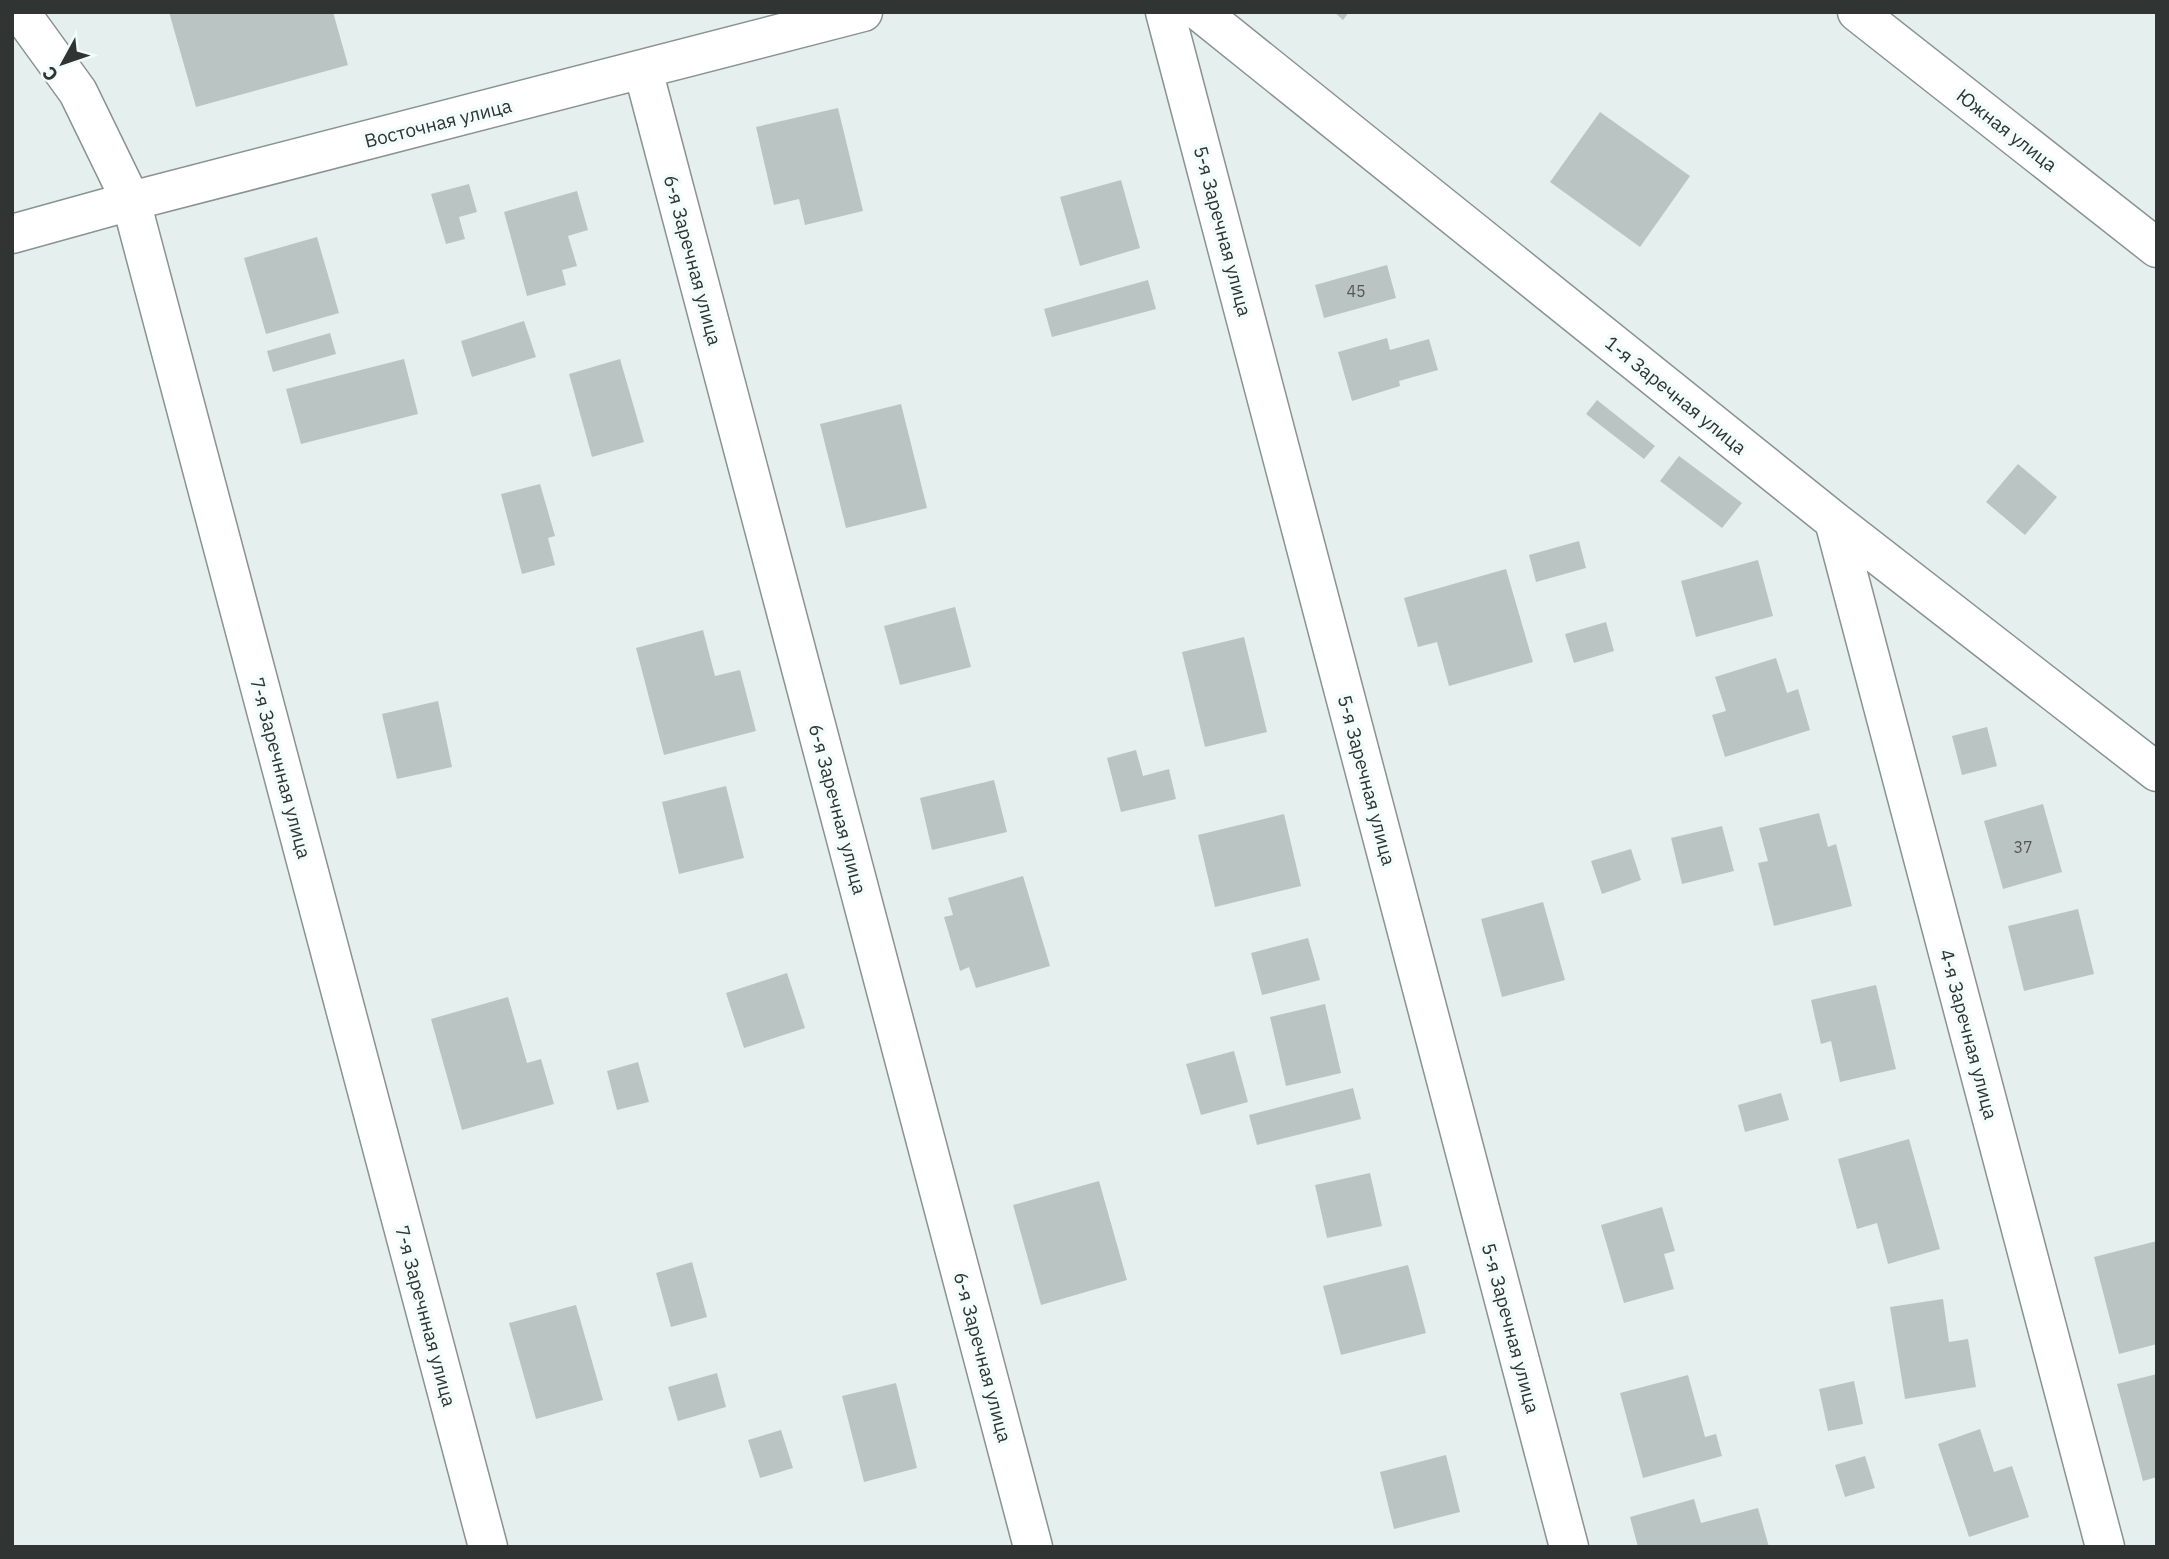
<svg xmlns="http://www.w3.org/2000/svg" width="2169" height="1559" font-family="'IBM Plex Sans',sans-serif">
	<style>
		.building { fill: #bac5c3 }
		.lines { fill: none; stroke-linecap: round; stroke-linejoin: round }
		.minor-casing { stroke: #899391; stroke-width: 41 }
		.minor { stroke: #fff; stroke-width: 38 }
		.labels { text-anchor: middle; stroke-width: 7; stroke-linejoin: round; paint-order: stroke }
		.number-label { font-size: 16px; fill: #525857 }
		.street-label { font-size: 19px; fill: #303433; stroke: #f2fdfb }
	</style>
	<rect width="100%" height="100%" fill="#e5f0ee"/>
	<!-- building -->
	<path class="building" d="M169,12H333L348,65L196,107Z
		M1334,12H1349L1343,20Z
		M838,108L863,211L805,225L799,199L774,205L756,127Z
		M1600,112L1690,176L1640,247L1550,182Z
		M1121,180L1140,248L1080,266L1060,197Z
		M469,184L477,212L459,217L465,239L446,244L431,194Z
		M577,191L588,230L568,236L577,266L562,270L566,285L527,296L504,212Z
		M317,237L339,313L266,334L244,258Z
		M1387,265L1396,298L1324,318L1315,285Z
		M1148,280L1156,309L1052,337L1044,309Z
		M524,321L536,357L472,377L461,341Z
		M330,333L336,354L273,372L267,351Z
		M1387,338L1390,350L1429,339L1438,370L1399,381L1400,386L1352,401L1338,352Z
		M404,359L418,414L301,444L286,389Z
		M620,359L644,442L592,457L569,374Z
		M1597,400L1655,446L1644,459L1586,414Z
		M901,404L927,508L846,528L820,424Z
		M1679,456L1742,503L1722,528L1660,481Z
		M2018,464L2057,497L2025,535L1986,502Z
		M540,484L555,536L548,538L555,565L522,574L501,494Z
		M1579,541L1586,568L1536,582L1529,555Z
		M1758,560L1773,616L1696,637L1681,581Z
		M1506,569L1533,662L1449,686L1437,642L1418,647L1404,598Z
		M955,607L971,667L900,685L884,626Z
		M1606,622L1614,651L1574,663L1565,634Z
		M703,630L715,676L740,670L756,731L664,755L636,648Z
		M1244,637L1267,732L1205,747L1182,652Z
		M1776,658L1787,693L1798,689L1810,730L1725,757L1712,715L1726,711L1715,677Z
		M438,701L452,767L397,779L382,714Z
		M1987,727L1997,766L1962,775L1952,736Z
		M1136,750L1143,776L1169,769L1176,799L1121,812L1107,758Z
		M994,780L1007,832L932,850L920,798Z
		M726,786L744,858L679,874L662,802Z
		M2043,804L2062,872L2003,889L1984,821Z
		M1819,813L1828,847L1836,844L1852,906L1774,926L1758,863L1768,861L1759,828Z
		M1284,814L1301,886L1215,907L1198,835Z
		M1722,826L1734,871L1682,884L1671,838Z
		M1631,849L1641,880L1602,894L1591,861Z
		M1023,876L1050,966L976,988L969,967L960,971L944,917L953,915L948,898Z
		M1543,902L1565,980L1502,997L1481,919Z
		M2078,909L2094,974L2024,991L2008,926Z
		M1308,938L1320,980L1262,995L1251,953Z
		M787,973L805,1028L744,1048L726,993Z
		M1876,985L1896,1069L1840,1082L1831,1041L1821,1044L1811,1000Z
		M508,997L527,1063L541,1059L554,1104L462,1130L431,1019Z
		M1325,1004L1341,1073L1286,1086L1270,1017Z
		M1234,1051L1248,1102L1201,1115L1186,1064Z
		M638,1062L649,1102L617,1110L607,1071Z
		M1353,1088L1361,1119L1257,1145L1249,1115Z
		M1781,1093L1789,1120L1745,1132L1738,1105Z
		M1909,1139L1940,1249L1888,1264L1877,1223L1857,1229L1838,1159Z
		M1370,1173L1382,1226L1327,1238L1315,1185Z
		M1099,1181L1127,1280L1041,1305L1013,1205Z
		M1662,1207L1675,1251L1664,1254L1674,1289L1624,1303L1601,1225Z
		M2157,1241V1344L2119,1354L2094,1257Z
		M692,1262L707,1317L671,1327L656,1273Z
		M1408,1265L1426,1333L1341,1355L1323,1286Z
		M1943,1299L1949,1342L1968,1339L1976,1387L1905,1399L1890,1307Z
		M576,1305L603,1400L536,1419L509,1323Z
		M717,1373L726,1407L678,1421L668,1387Z
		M2157,1374V1477L2143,1481L2117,1384Z
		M1688,1375L1705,1437L1716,1434L1722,1456L1643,1478L1620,1393Z
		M1854,1381L1863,1424L1828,1431L1819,1389Z
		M896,1383L917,1468L864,1482L842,1396Z
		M1980,1429L1994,1472L2012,1466L2029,1517L1969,1537L1938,1444Z
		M781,1430L793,1468L760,1478L748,1440Z
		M1446,1455L1460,1512L1394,1529L1380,1472Z
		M1865,1456L1875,1488L1845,1497L1835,1465Z
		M1694,1499L1701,1523L1758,1508L1769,1547H1638L1630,1517Z"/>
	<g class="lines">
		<defs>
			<path id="minor" d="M20,12L78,92L131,201L488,1547
				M1165,12L1569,1547
				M1200,12L1834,521L2157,772
				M1857,12L2157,248
				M643,70L1033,1547
				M12,234L131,201L863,12
				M1834,521L2105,1547"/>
		</defs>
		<!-- minor casing -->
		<use href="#minor" class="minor-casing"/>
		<!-- minor -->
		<use href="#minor" class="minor"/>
	</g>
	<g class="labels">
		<!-- number labels -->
		<g class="number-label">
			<text x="1356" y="297">45</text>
			<text x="2023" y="853">37</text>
		</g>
		<!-- street labels -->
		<g class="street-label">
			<text transform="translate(438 123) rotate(-14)" y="7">Восточная улица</text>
			<text transform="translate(2007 130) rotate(38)" y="7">Южная улица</text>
			<text transform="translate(1223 231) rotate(75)" y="7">5-я Заречная улица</text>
			<text transform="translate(693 260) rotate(75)" y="7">6-я Заречная улица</text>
			<text transform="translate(1676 395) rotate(39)" y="7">1-я Заречная улица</text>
			<text transform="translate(281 768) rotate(75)" y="7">7-я Заречнная улица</text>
			<text transform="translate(1367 780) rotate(75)" y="7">5-я Заречная улица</text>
			<text transform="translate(838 809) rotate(75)" y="7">6-я Заречная улица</text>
			<text transform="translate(1969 1034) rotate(75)" y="7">4-я Заречная улица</text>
			<text transform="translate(426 1316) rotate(75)" y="7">7-я Заречнная улица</text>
			<text transform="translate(1511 1328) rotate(75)" y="7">5-я Заречная улица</text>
			<text transform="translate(983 1357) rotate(75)" y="7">6-я Заречная улица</text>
		</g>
	</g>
	<!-- border -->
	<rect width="2169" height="1559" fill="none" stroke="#303433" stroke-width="28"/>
	<!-- north arrow -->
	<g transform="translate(63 63) rotate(230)" stroke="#f2fdfb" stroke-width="5" paint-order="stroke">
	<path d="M0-5L12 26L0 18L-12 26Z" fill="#303433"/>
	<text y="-10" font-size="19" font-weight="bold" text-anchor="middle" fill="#303433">С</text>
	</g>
</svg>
